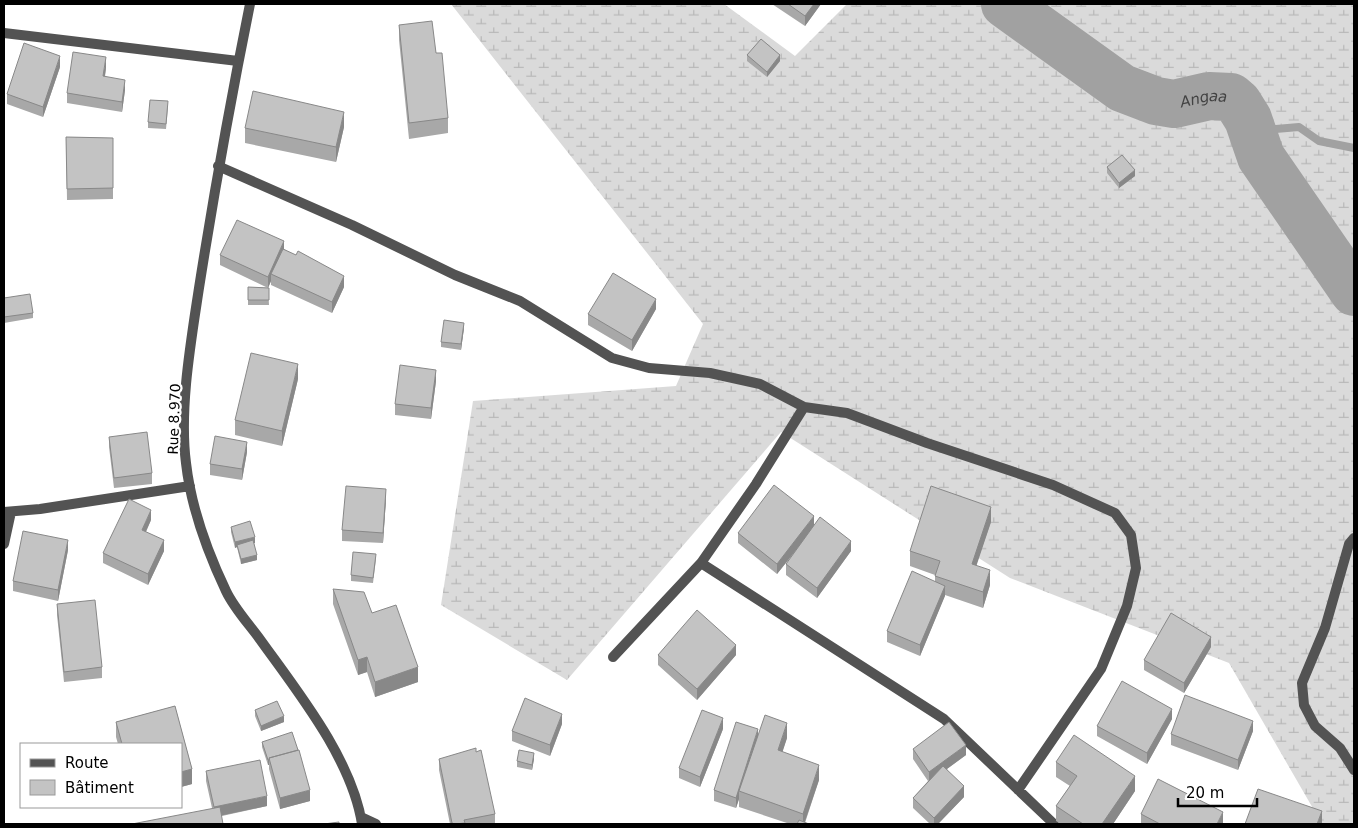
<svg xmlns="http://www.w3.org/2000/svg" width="1358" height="828" font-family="'DejaVu Sans',sans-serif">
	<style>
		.wetland { fill: url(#wetland-marsh) }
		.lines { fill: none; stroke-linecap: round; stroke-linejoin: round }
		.stream { stroke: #a1a1a1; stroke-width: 8 }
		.river { stroke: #a1a1a1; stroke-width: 48 }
		.street { stroke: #535353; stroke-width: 10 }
		.wall { fill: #a8a8a8 }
		.shaded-wall { fill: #888 }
		.building { fill: #c3c3c3; stroke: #888 }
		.labels { text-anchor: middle; stroke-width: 4.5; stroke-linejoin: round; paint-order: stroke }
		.street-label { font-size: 14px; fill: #000; stroke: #fff }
		.water-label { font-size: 15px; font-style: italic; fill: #424242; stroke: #fff }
	</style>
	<defs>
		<pattern id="wetland-marsh" width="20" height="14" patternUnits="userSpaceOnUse" patternTransform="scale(1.25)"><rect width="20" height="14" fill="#dadada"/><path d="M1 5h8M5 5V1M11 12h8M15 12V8" fill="none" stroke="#b9b9b9"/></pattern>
	</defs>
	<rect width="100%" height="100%" fill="#fff"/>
	<!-- wetland -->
	<path class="wetland" d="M451,4H724L795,56L847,4H1354V824H1322L1229,663L1010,578L781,432L567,680L441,605L473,401L676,386L703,324Z"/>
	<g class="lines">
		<!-- stream -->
		<path class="stream" d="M1252,131L1299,127L1319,141L1354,148"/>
		<!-- river -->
		<path class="river" id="s1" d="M1005,4L1122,88L1156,101L1174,104L1209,96L1231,97L1238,103L1248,119L1261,157L1354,292"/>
		<!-- street -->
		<path class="street" d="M250,4C231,98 214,193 199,288C191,341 179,409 186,463C191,507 207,551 226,591C234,608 248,623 259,638C297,691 352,759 362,824
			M4,33L238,61
			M218,166L352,225L455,275L520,301L612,358L649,368L710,373L760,384L804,407L847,413L927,443L1053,485L1115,513L1131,535L1136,568L1127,606L1101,669L1018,790
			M4,512L40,509L190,486
			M1354,538L1349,544L1325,628L1302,683L1304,705L1315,726L1340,748L1354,770
			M4,544L11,512
			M701,563L944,719L1054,824
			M613,657L701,563L756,484L804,407
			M361,817L376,824"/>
	</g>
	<!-- wall -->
	<path class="wall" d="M772,4H821L805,26Z
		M399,25L448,118V133L409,139L399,40Z
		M747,55L780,61L767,77L747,61Z
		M60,67L43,117L7,104V94Z
		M106,68L105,77L125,90L122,112L67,103V93Z
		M168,107L166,129L148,128V122Z
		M344,127L336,162L245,143V128Z
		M66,137L113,138V199L67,200Z
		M1107,167L1135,176L1119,188L1107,173Z
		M284,249L344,287L332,313L271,285V281L268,288L269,305H248V287L268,288L220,265V255Z
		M4,298L33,313V318L4,323Z
		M656,309L632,351L588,325V314Z
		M464,328L461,350L441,347V342Z
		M298,379L282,446L235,435V420Z
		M436,381L431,419L395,415V404Z
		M109,437L152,473V484L114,488L109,447Z
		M247,452L242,480L210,475V464Z
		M386,499L383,543L342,541V530Z
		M151,520L146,532L164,551L148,585L103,563V553Z
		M991,522L976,565L990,585L983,608L945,595L920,656L887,642V631L935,581V575L910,566V551Z
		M814,526L851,551L817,598L786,575V564L799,547L777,574L738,543V533Z
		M231,527L255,543H254L257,560L241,564L237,547L235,548L231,532Z
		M68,550L58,601L13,591V581Z
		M376,559L373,583L351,581V575Z
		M333,589L372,613L418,682L375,697L367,672L358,675L333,604Z
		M57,604L102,667V678L64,682L57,615Z
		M1211,647L1184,693L1144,670V660Z
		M658,655H736L697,700L658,665Z
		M175,706L192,769V784L181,787V744H118L116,737V722Z
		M255,710L284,722L261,731L255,716Z
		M1172,719L1147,764L1097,736V726Z
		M562,724L550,756L512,741V731Z
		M723,729L700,787L679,778V768Z
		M1253,731L1238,770L1171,745V734Z
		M758,735L787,738L782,752L819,780L805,823L809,824H790L739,807V799L736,808L714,801V790Z
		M262,742L310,801L280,809L269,769V765H268L262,747Z
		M913,749L966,755L947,769L964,797L938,824H930L913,808V798L928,781L913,759Z
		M439,759L495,814V824H450L439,770Z
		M534,759L532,770L517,767V761Z
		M1056,762L1135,791L1113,824H1061L1056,821V806L1070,786L1056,777Z
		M206,771L267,806L222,816L212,808L206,781Z
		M1141,814L1223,823L1222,824H1141Z"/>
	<!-- shaded-wall -->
	<path class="shaded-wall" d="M814,4H821L805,26V16Z
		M780,55V61L767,77V72Z
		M60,56V67L43,117V107Z
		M106,57V68L103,87V76Z
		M125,80V90L122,112V102Z
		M344,112V127L336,162V147Z
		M1135,170V176L1119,188V183Z
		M284,241V252L271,274V281L268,288V277Z
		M344,276V287L332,313V302Z
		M656,299V309L632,351V340Z
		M464,323V328L461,350V344Z
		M298,364V379L282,446V431Z
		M436,370V381L431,419V408Z
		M247,442V452L242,480V469Z
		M386,489V499L383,543V533Z
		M991,507V522L972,579V564Z
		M151,510V520L142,540V530Z
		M814,516V527L777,574V564Z
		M255,537V543L238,547L237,545V547L235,548V542Z
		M68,540V550L58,601V590Z
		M164,540V551L148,585V574Z
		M851,541V551L817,598V588Z
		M257,555V560L241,564V559Z
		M990,570V585L983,608V592Z
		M945,586V596L920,656V645Z
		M1211,637V647L1184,693V683Z
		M736,645V655L697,700V689Z
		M367,657V672L358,675V660Z
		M418,667V682L375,697V682Z
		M1172,709V719L1147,764V753Z
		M562,714V724L550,756V745Z
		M284,716V722L261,731V726Z
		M723,718V729L700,787V777Z
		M1253,721V731L1238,770V760Z
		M787,723V738L778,766V750Z
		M758,729V740L739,791V799L736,808V798Z
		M966,745V755L929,782V772Z
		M534,753V759L532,770V765Z
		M268,760H269V765H268Z
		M819,765V780L804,824H803V814Z
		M192,769V784L181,787V772Z
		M1135,776V791L1113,824H1102Z
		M964,786V797L938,824H934V818Z
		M310,790V801L280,809V798Z
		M267,796V806L214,817V807Z
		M1322,811V824H1317Z
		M1223,812V823L1222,824H1217Z"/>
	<!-- building -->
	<path class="building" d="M788,4H814L805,16Z
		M432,21L436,53H442L448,118L409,123L399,25Z
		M761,39L780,55L767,72L747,55Z
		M24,43L60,56L43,107L7,94Z
		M73,52L106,57L103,76L125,80L122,102L67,93Z
		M253,91L344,112L336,147L245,128Z
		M150,100L168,101L166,124L148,122Z
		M66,137L113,138V188L67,189Z
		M1122,155L1135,170L1119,183L1107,167Z
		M237,220L284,241L268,277L220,255Z
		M283,249L296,255L298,251L344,276L332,302L271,274Z
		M613,273L656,299L632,340L588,314Z
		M248,287L269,288V300H248Z
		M30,294L33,313L4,317V298Z
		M444,320L464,323L461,344L441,342Z
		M251,353L298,364L282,431L235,420Z
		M400,365L436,370L431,408L395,404Z
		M147,432L152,473L114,478L109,437Z
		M215,436L247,442L242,469L210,464Z
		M774,485L814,516L777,564L738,533Z
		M346,486L386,489L383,533L342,530Z
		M931,486L991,507L972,564L990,570L983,592L935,576L940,561L910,551Z
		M129,499L151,510L142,530L164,540L148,574L103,553Z
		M820,517L851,541L817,588L786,564Z
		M250,521L255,537L235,542L231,527Z
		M23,531L68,540L58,590L13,581Z
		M253,540L257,555L241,559L237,545Z
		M353,552L376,554L373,578L351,575Z
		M912,571L945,586L920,645L887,631Z
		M333,589L364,592L372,613L396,605L418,667L375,682L367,657L358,660Z
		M95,600L102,667L64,672L57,604Z
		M697,610L736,645L697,689L658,655Z
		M1171,613L1211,637L1184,683L1144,660Z
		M1122,681L1172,709L1147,753L1097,726Z
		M1185,695L1253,721L1238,760L1171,734Z
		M525,698L562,714L550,745L512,731Z
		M277,701L284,716L261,726L255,710Z
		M175,706L192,769L181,772V744H122L116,722Z
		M702,710L723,718L700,777L679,768Z
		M765,715L787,723L778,750L819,765L803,814L739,791Z
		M736,722L758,729L736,798L714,790Z
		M949,722L966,745L929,772L913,749Z
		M292,732L298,750L269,758L270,759L268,760L262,742Z
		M1074,735L1135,776L1102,824H1083L1056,806L1077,776L1056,762Z
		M476,748V752L481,750L495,814L464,820L465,823L454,824L452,823L439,759Z
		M299,750L310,790L280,798L269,758Z
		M519,750L534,753L532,765L517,761Z
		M260,760L267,796L214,807L206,771Z
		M943,766L964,786L934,818L913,798Z
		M1158,779L1223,812L1217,824H1160L1141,814Z
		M1258,789L1322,811L1317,824H1245Z
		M220,807L223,824H132Z
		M799,820L809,824H797Z
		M339,822V824H324Z"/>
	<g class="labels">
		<!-- street labels -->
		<g class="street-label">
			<text transform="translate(174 419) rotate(-88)" y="5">Rue 8.970</text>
		</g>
		<!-- water labels -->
		<g class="water-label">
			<text dy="5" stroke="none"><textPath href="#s1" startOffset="229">Angaa</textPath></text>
		</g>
	</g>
	<!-- border -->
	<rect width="1358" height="828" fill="none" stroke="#000000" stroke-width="10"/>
	<!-- legend -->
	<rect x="20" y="743" width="162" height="65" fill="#ffffff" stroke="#999999"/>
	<rect x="30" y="759" width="25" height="8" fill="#535353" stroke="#999999"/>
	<text x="65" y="768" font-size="15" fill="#000000">Route</text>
	<rect x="30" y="780" width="25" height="15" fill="#c3c3c3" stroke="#999999"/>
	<text x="65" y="793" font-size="15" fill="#000000">Bâtiment</text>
	<!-- scale -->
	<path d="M1178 798v8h79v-8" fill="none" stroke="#000000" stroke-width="2.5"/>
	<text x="1186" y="798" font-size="15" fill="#000000" stroke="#ffffff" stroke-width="4" paint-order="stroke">20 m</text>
</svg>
